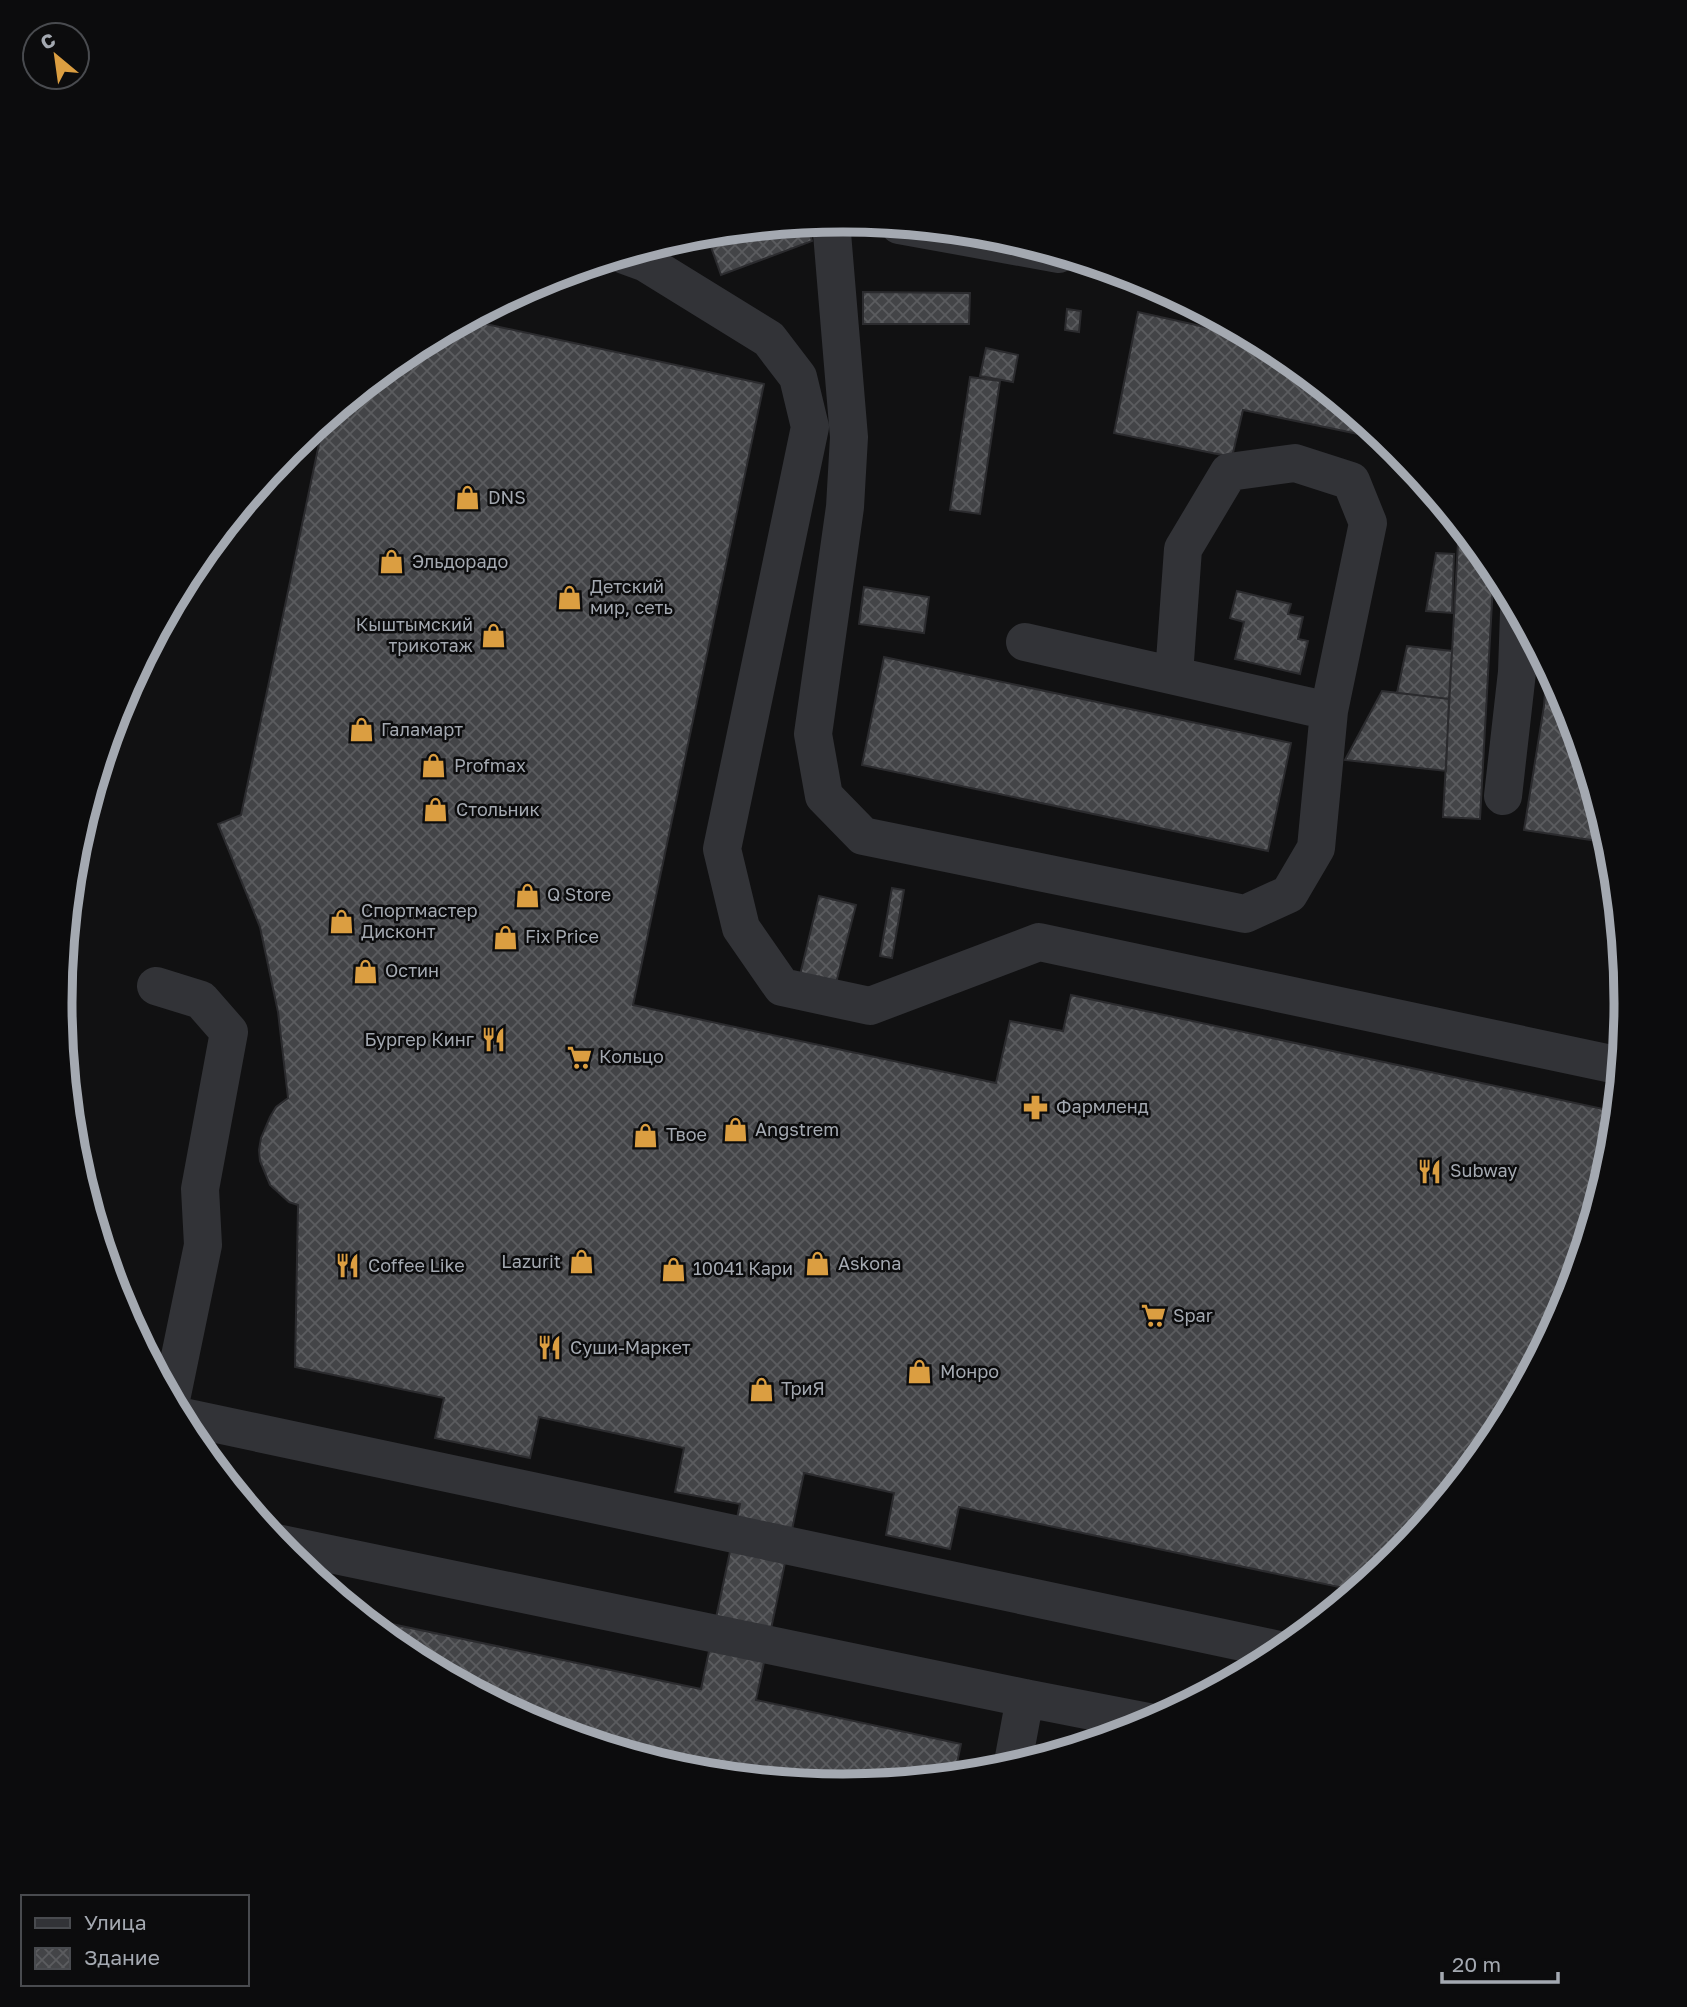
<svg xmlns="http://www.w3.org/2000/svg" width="1687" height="2007" font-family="'Golos Text',sans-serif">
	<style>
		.building { fill: url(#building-cross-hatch); stroke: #2b2b2e; stroke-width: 2 }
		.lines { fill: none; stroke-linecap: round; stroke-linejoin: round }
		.minor { stroke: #323337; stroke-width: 38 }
		.labels { text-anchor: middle; stroke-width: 5; stroke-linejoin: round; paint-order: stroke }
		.poi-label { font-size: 18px; fill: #a4a9b1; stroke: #0c0c0d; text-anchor: start }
		.rim { fill: none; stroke: #a4a9b1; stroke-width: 9 }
	</style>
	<defs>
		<pattern id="building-cross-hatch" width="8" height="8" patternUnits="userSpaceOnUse" patternTransform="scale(1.75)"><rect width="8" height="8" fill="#434447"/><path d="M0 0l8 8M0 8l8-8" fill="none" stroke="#5b5c5f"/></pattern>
	</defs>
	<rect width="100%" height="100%" fill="#111112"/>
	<!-- building -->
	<path class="building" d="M806,223L812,241L721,275L706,233Z
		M863,292L970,293L969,324H863Z
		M1067,309L1081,311L1079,332L1065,330Z
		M1138,312L1254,338L1279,352L1387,440L1243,410L1232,457L1114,433Z
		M467,320L764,384L633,1005L996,1083L1010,1021L1063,1031L1071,995L1617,1112L1614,1136L1604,1183L1568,1304L1495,1439L1398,1558L1358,1591L959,1507L950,1549L886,1535L894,1493L804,1473L756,1700L961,1744L954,1777L843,1787L690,1772L543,1728L408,1655L363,1618L701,1689L740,1504L675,1492L684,1448L539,1417L530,1458L435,1438L444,1398L295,1367L298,1205L289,1202L270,1185L260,1161L259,1150L261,1138L270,1117L276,1107L288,1098L278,1012L260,927L218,824L241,815L324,420L408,351Z
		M986,348L1018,355L1013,382L980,376Z
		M970,377L1000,381L980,514L950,510Z
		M1459,524L1494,566L1480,819L1443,817Z
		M1436,553L1454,554L1452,613L1426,611Z
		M864,587L929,597L924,633L859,624Z
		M1237,591L1291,604L1288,614L1303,617L1298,639L1308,641L1300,674L1235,659L1244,622L1230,618Z
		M1407,646L1452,651L1449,699L1397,693Z
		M884,657L1291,743L1268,851L862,765Z
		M1547,664L1568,704L1602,815L1598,841L1524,830L1544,706Z
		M1382,691L1449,699L1446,771L1345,760Z
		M892,888L904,890L892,958L880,956Z
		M819,896L856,905L836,983L800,975Z"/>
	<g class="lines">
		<!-- minor -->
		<path class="minor" d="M831,221L849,437L845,507L813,734L824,796L863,836L1245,914L1289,894L1316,848L1329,711L1368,523L1351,481L1295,463L1229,472L1183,549L1174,675
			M899,225L1059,254
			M624,255L646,263L769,339L798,377L810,427L722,849L741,928L782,987L870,1006L1039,942L1621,1066
			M1025,642L1329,711
			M1503,796L1517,672L1519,612
			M156,986L201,1000L229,1032L200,1189L203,1245L171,1400
			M179,1416L1284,1651
			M277,1543L1025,1698L1153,1723
			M1012,1768L1025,1698"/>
	</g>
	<!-- icons -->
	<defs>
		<symbol id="shop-bare" viewBox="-9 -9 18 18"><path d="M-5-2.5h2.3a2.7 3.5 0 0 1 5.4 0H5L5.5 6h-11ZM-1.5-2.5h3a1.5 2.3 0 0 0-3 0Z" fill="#db9e41" stroke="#0c0c0d" stroke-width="2.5" paint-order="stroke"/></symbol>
		<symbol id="restaurant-bare" viewBox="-9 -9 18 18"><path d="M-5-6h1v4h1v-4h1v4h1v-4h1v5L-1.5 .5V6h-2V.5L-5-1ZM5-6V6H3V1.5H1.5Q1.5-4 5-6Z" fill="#db9e41" stroke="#0c0c0d" stroke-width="2.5" paint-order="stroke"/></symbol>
		<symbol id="supermarket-bare" viewBox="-9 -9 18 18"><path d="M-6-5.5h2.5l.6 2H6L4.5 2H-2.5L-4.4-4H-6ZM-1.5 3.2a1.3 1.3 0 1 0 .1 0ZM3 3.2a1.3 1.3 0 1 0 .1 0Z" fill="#db9e41" stroke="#0c0c0d" stroke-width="2.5" paint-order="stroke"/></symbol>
		<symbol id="pharmacy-bare" viewBox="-9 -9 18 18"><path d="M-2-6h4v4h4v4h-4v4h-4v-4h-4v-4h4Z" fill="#db9e41" stroke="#0c0c0d" stroke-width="2.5" paint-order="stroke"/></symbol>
	</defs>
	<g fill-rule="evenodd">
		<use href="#shop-bare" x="450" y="480" width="35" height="35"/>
		<use href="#shop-bare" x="374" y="544" width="35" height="35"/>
		<use href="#shop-bare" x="552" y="580" width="35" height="35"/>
		<use href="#shop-bare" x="476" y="618" width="35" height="35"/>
		<use href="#shop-bare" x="344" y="712" width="35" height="35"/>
		<use href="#shop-bare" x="416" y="748" width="35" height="35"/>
		<use href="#shop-bare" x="418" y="792" width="35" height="35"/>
		<use href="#shop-bare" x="510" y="878" width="35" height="35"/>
		<use href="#shop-bare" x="324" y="904" width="35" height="35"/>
		<use href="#shop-bare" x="488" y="920" width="35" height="35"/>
		<use href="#shop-bare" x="348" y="954" width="35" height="35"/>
		<use href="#restaurant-bare" x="476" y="1022" width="35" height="35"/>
		<use href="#supermarket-bare" x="562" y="1040" width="35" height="35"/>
		<use href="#pharmacy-bare" x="1018" y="1090" width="35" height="35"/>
		<use href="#shop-bare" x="718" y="1112" width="35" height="35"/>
		<use href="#shop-bare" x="628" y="1118" width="35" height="35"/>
		<use href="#restaurant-bare" x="1412" y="1154" width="35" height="35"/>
		<use href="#shop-bare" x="564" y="1244" width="35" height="35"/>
		<use href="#shop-bare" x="800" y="1246" width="35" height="35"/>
		<use href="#restaurant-bare" x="330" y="1248" width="35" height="35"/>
		<use href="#shop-bare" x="656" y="1252" width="35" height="35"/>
		<use href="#supermarket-bare" x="1136" y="1298" width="35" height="35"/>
		<use href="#restaurant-bare" x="532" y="1330" width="35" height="35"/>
		<use href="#shop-bare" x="902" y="1354" width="35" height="35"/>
		<use href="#shop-bare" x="744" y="1372" width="35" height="35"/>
	</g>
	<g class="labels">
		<!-- poi labels -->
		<g class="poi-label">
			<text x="488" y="504">DNS</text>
			<text x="412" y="568">Эльдорадо</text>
			<text x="590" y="593">Детский<tspan x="590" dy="21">мир, сеть</tspan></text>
			<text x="473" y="631" text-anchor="end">Кыштымский<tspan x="473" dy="21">трикотаж</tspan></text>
			<text x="381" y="736">Галамарт</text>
			<text x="454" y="772">Profmax</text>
			<text x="456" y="816">Стольник</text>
			<text x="547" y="901">Q Store</text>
			<text x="361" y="917">Спортмастер<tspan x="361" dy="21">Дисконт</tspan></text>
			<text x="525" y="943">Fix Price</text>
			<text x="385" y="977">Остин</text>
			<text x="474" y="1046" text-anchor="end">Бургер Кинг</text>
			<text x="599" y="1063">Кольцо</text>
			<text x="1056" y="1113">Фармленд</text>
			<text x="755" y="1136">Angstrem</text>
			<text x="666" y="1141">Твое</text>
			<text x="1450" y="1177">Subway</text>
			<text x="561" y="1268" text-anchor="end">Lazurit</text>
			<text x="838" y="1270">Askona</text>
			<text x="368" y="1272">Coffee Like</text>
			<text x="693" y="1275">10041 Кари</text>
			<text x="1173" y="1322">Spar</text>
			<text x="570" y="1354">Суши-Маркет</text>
			<text x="940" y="1378">Монро</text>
			<text x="781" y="1395">ТриЯ</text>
		</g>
	</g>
	<!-- crop -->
	<path d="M0 0H1687V2007H0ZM72 1003a771 771 0 1 1 1542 0a771 771 0 1 1-1542 0Z" fill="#0c0c0d" fill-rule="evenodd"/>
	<path class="rim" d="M72 1003a771 771 0 1 1 1542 0a771 771 0 1 1-1542 0Z"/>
	<!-- legend -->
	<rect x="21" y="1895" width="228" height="91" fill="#0c0c0d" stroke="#494b4f" stroke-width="2"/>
	<rect x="35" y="1918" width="35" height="10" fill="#323337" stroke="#494b4f" stroke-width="2"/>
	<text x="84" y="1930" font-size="21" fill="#a4a9b1">Улица</text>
	<rect x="35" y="1948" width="35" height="21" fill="url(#building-cross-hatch)" stroke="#494b4f" stroke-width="2"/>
	<text x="84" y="1965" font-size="21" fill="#a4a9b1">Здание</text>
	<!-- north arrow -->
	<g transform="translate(56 56) rotate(331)"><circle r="33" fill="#0c0c0d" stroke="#494b4f" stroke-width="2"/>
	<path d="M0-5L12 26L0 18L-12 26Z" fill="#db9e41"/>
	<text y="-10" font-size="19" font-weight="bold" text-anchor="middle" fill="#a4a9b1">С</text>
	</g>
	<!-- scale -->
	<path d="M1442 1972v10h116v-10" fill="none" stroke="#a4a9b1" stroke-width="3.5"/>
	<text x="1452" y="1972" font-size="21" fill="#a4a9b1" stroke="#0c0c0d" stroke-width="5" paint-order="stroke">20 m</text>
</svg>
